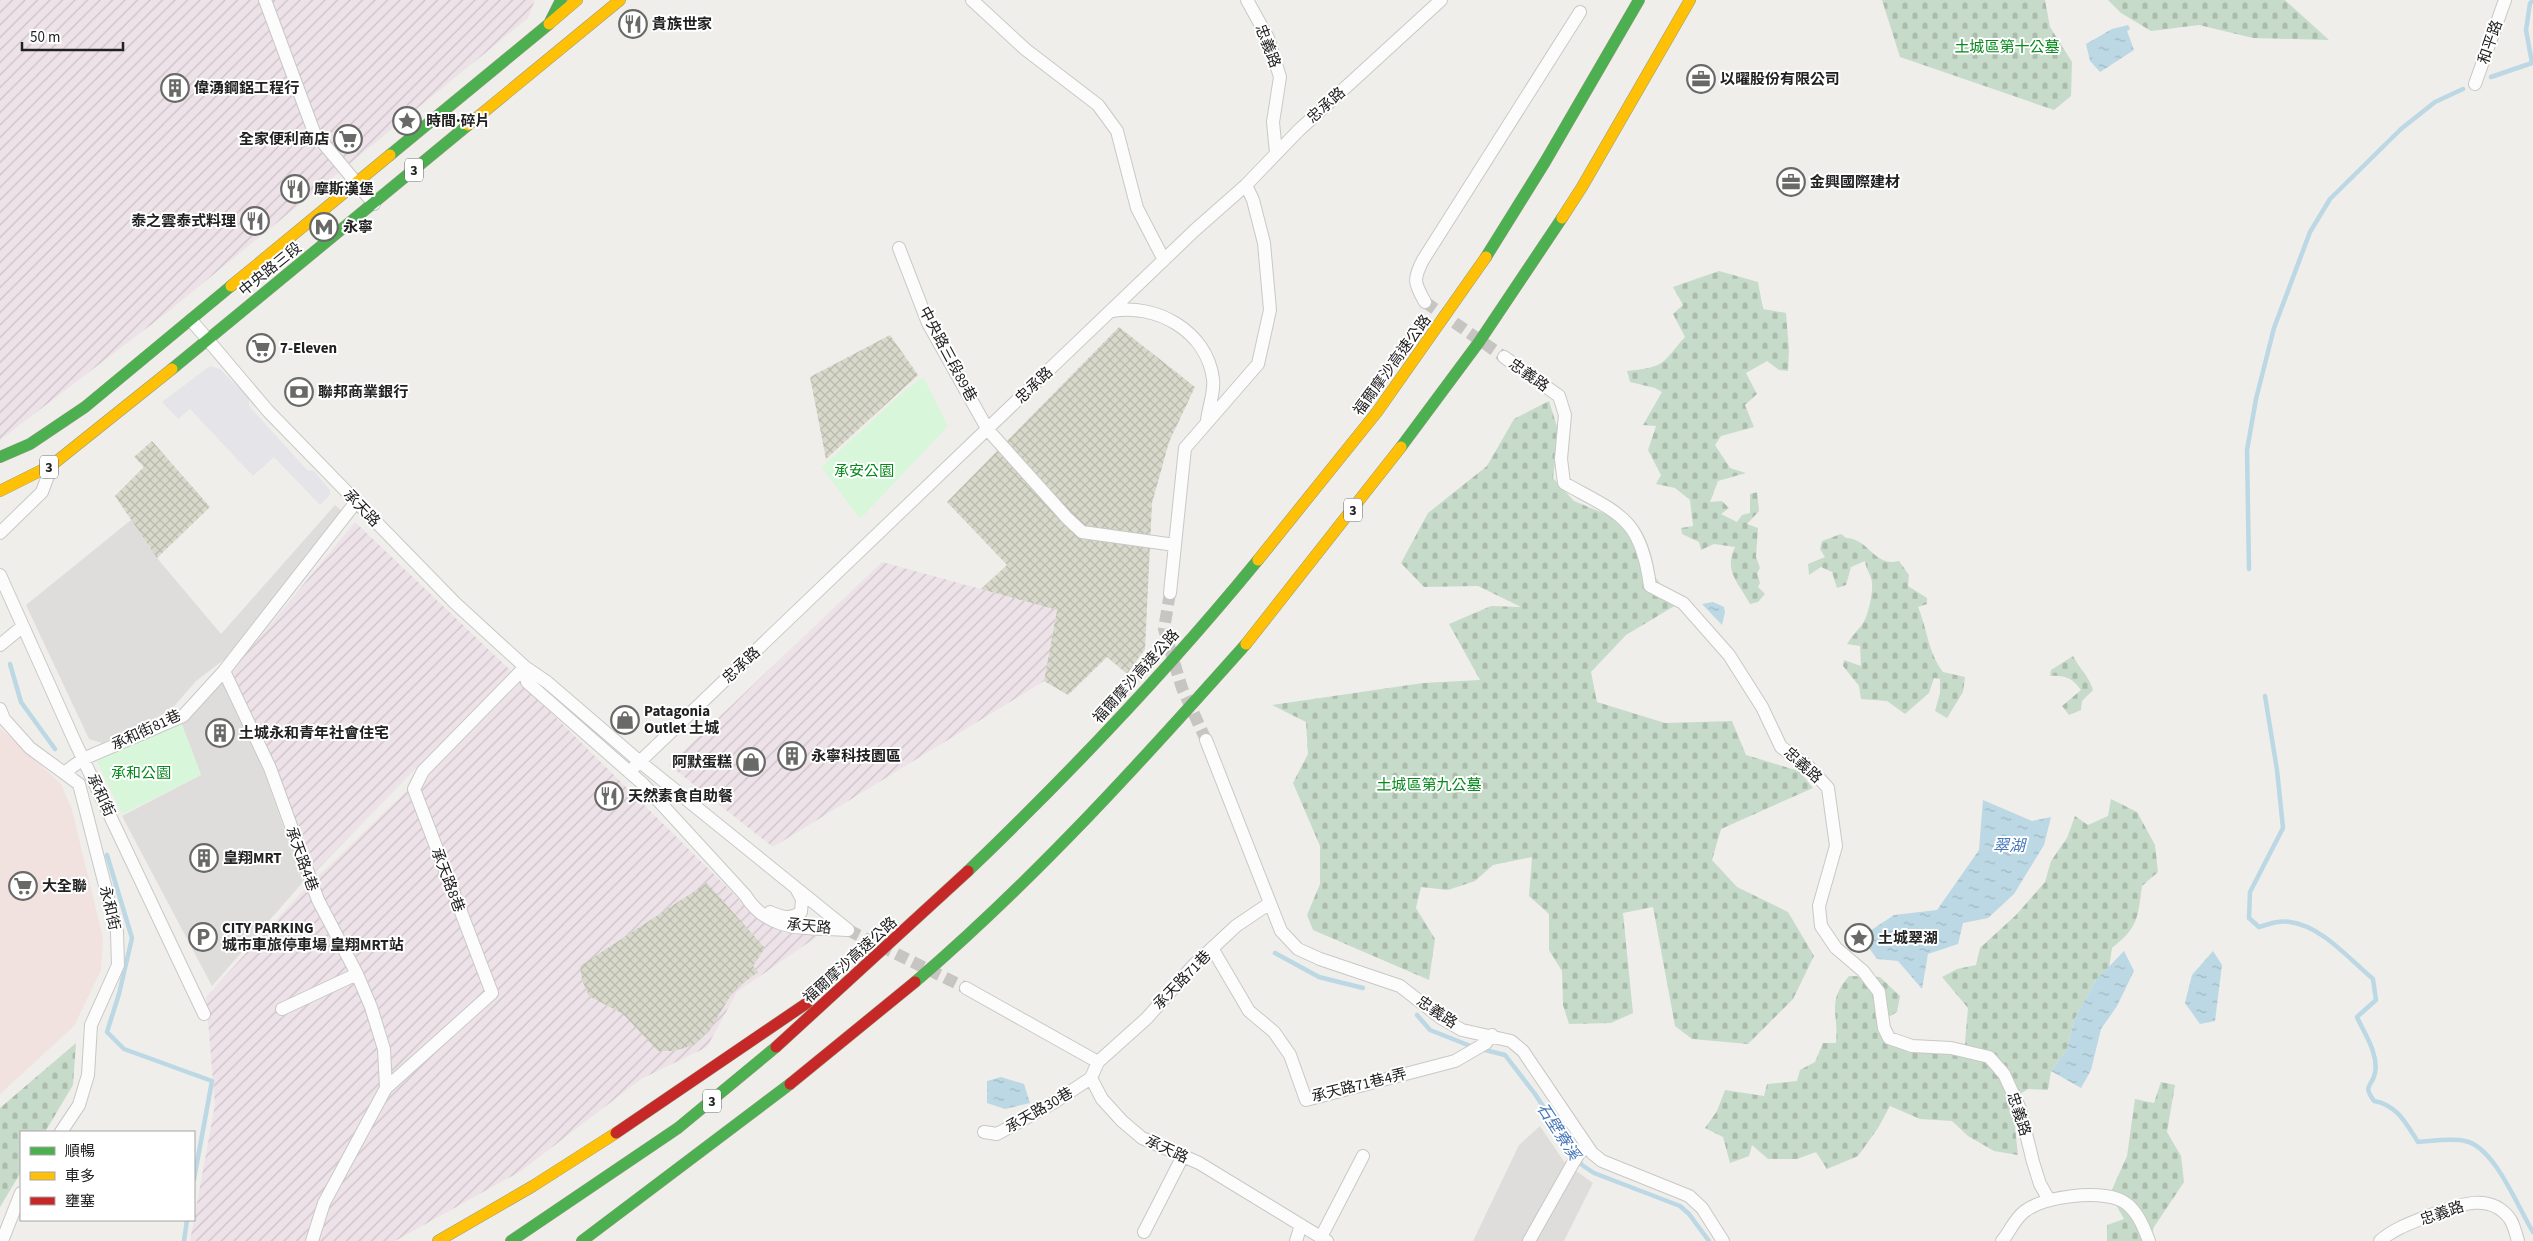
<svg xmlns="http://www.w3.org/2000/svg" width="2533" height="1241" font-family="'Source Sans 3','Noto Sans TC',sans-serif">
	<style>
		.residential { fill: #dedddb }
		.commercial { fill: #f1e2df }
		.industrial { fill: url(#industrial-furrows) }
		.construction { fill: url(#construction-cross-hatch) }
		.cemetery { fill: url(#cemetery-stones) }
		.park { fill: #d7f6da }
		.plaza { fill: #e5e4e9 }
		.water { fill: url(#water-ripples) }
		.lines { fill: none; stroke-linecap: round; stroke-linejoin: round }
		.stream { stroke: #bbd8e4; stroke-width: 4.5 }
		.street-tunnel { stroke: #c6c5c2; stroke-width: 12; stroke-dasharray: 12 6; stroke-linecap: butt }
		.street-casing { stroke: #c8c8c6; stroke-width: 14 }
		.fast-casing { stroke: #969a80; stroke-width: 12 }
		.slow-casing { stroke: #969a80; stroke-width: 12 }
		.jam-casing { stroke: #969a80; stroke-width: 12 }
		.street { stroke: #fdfcfc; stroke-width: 12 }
		.fast { stroke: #4caf50; stroke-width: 11 }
		.slow { stroke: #ffc107; stroke-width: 11 }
		.jam { stroke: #c62828; stroke-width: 11 }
		.labels { text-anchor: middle; stroke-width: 4; stroke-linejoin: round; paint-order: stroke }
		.shield { fill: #fff; stroke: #646464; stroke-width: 1 }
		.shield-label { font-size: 14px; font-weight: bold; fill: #212121 }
		.poi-label { font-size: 15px; font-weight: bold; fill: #212121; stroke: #fff; text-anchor: start }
		.street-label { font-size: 15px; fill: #212121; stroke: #fff }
		.park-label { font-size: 15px; fill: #05891b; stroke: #fff }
		.water-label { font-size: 16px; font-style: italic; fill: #4676b8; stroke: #fff }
	</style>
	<defs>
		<pattern id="industrial-furrows" width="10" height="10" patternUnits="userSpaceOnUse" patternTransform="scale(1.25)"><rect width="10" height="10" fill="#ede2e8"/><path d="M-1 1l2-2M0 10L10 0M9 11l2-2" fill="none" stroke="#cbc2c7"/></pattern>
		<pattern id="construction-cross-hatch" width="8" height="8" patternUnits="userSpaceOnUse" patternTransform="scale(1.25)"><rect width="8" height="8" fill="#d8d9cb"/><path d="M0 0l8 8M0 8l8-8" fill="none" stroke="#b9baae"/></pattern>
		<pattern id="cemetery-stones" width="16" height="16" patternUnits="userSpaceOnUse" patternTransform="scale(1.25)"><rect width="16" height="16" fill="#c7dbca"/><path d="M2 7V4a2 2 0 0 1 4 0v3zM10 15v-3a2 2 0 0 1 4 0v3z" fill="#abbcad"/></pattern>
		<pattern id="water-ripples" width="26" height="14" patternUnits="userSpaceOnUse" patternTransform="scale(1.25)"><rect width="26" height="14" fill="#bbd8e4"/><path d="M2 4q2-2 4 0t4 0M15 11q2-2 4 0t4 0" fill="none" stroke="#a0b9c3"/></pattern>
	</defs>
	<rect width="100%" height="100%" fill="#efeeea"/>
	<!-- residential -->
	<path class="residential" d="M335,505L344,513L225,659L196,681L170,711L102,743L89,739L26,605L131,520L157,558L221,634Z
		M224,679L255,747L303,882L212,986L122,816L201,775L181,722Z
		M1540,1126L1565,1163L1593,1183L1564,1241H1473L1519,1145Z"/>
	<!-- commercial -->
	<path class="commercial" d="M0,728L61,784L72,810L103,938L101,970L74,1026L0,1094Z"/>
	<!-- industrial -->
	<path class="industrial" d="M0,0H535L528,18L165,314L0,440Z
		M355,522L511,671L314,873L231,672Z
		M882,562L1057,610L1044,681L773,847L669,765Z
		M520,682L749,909L784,933L825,931L737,992L707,1047L641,1079L521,1171L395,1241H190L215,1105L206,997L301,893Z"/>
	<!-- construction -->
	<path class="construction" d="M1119,327L1195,387L1169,442L1152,503L1145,649L1127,674L1107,657L1068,695L1044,681L1057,610L981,589L1007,565L947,502Z
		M890,335L918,375L826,459L810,377Z
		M152,441L210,507L157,558L115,496L144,467L134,457Z
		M707,883L765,948L753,966L758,972L734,990L709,1031L694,1045L674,1051H658L623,1014L589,996L582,980L580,966Z"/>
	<!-- cemetery -->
	<path class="cemetery" d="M1882,0H2045L2050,27L2072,62L2071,96L2054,110L1900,57Z
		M2108,0H2285L2329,40L2253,38L2199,25L2151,31L2121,13Z
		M1719,271L1758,282L1763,309L1786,313L1789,350L1788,371L1779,370L1767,361L1746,373L1757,394L1745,405L1754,427L1721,436L1715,445L1730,468L1746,473L1718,481L1710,502L1722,501L1729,508L1721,514L1737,522L1742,515L1750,513V494L1757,492L1759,511L1747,524L1758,528L1756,557L1760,568L1757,573L1760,583L1758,587L1765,594L1758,602L1750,604C1739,583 1723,571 1735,547L1714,544L1701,550L1699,542L1682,534L1681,528L1693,526L1690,500L1675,488L1656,484L1661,475L1648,450L1656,426L1643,425L1662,392L1655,388L1630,382L1627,371C1666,367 1661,364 1685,337L1673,314L1683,305L1673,287Z
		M1549,401L1559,433L1553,478L1574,501L1620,520L1643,561L1676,605L1626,635L1591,672L1597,702L1665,723L1732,721L1746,755L1799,771L1813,788L1721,829L1712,860L1737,887L1788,912L1814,956L1793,999L1748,1044L1692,1039L1675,1026L1653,907L1623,913L1633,1013L1611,1023L1569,1024L1563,1005L1562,971L1549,950V914L1529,896L1532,857L1493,865L1475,881L1448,890L1421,887L1416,908L1435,939L1429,980L1313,930L1307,915L1320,884V846L1293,783L1308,754L1306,722L1272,705L1423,683L1480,680L1449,624L1491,606L1521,607L1478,586L1424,587L1401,563L1428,513L1487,466L1514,419Z
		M1841,534L1846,538C1868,538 1875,568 1899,561L1909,575L1908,586L1927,598V604L1918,607C1928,631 1927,650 1943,672L1965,677L1963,692L1947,718L1935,711L1940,693V679L1934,678L1929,693L1905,714L1887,701L1861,699L1859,686L1843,666L1844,660L1861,666L1860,646L1847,644C1852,636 1856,632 1862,625C1868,617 1873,594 1872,583C1872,576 1866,570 1865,561L1851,567L1846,585L1837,588L1832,572L1821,567L1809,575L1808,564L1825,557L1820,549L1822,541Z
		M2073,656C2080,670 2088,674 2093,690L2082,701L2081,710L2069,715L2062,706L2081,690C2072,678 2065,675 2050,676L2051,670Z
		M2111,799L2137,812L2155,845L2158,872L2142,886C2138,917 2138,928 2112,948L2109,968L2096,980L2074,1020L2067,1050L2051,1071L2048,1090L2028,1089L2012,1099L2018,1155L1994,1151L1968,1136L1952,1121L1920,1119L1890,1106L1878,1128L1858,1156L1827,1169L1816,1152L1797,1159H1768L1752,1145L1749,1156L1730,1163L1723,1137L1705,1128L1717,1111L1725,1090L1764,1096L1767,1084L1797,1081L1800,1070L1815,1062L1823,1043H1836C1839,1012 1826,1003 1849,976L1880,977L1900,996L1897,1012L1882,1021L1887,1037L1964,1054L1968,1008L1942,977L1957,969L1976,965L1980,948L2016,915L2045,882L2051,861L2067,838L2075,816L2088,825L2108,816Z
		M76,1043L73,1085L45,1132H21V1172L0,1207V1108Z
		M2161,1082L2175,1085L2167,1132L2181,1156L2184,1182L2154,1227L2150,1241H2107V1225L2124,1219L2110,1194L2127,1156L2135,1099L2154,1103Z"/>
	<!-- park -->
	<path class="park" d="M923,377L948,426L860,519L822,467L901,394Z
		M181,722L201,775L122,814L97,761Z"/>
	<!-- plaza -->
	<path class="plaza" d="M210,366L220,369L249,398V406L307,470L314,471L330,490V495L320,505L274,457L253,476L190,409L178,419L162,402Z"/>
	<!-- water -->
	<path class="water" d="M2128,25L2130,29L2127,31L2134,50L2100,72L2090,61L2086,44L2112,29Z
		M1713,602L1724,607L1725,612L1722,625L1702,604Z
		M1983,800L2032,821L2051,817L2044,845L2014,894L1988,918L1963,923L1958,944L1928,954L1922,989L1898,961L1877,959L1861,937L1894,915L1937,910L1979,850Z
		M2124,951L2134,971L2117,1006L2101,1029L2091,1070L2081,1088L2051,1071L2067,1050L2074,1020L2096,980Z
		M2213,951L2222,965L2215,1021L2200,1024L2185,1003L2192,975Z
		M1001,1077L1024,1084L1030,1103L1005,1109L987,1103V1081Z"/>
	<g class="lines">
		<!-- stream -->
		<path class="stream" d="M2491,77L2532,63L2526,30L2530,3L2533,1
			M2249,569L2247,450L2256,399L2274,328L2310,232L2330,199L2401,129L2435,102L2463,89
			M10,664L21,702L55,749
			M2265,696L2277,770L2283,828L2250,892L2249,918L2259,927C2269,924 2279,920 2290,922C2322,926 2350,960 2373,979L2376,1000L2357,1017C2364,1033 2379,1054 2375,1073C2372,1088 2362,1084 2374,1101C2397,1105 2406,1123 2418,1142C2433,1141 2451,1138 2465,1141C2495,1147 2518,1208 2533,1232
			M107,855L132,938L119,994L107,1032L124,1049L212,1081L194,1179
			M1275,953L1319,977L1363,988
			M1417,1015L1430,1030L1473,1047
			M1481,1049L1505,1055L1535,1094L1582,1165L1594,1173L1680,1206L1689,1214L1709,1241
			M184,1241L187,1220"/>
		<!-- street-tunnel -->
		<path class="street-tunnel" d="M1425,302L1504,357
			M1170,593L1164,629L1182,688L1206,740
			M848,930L966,988"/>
		<defs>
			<path id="street" d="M265,0L314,132L374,204
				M972,0L1025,49L1098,105L1117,131L1137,208L1164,260
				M1247,0L1268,38L1280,77L1273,122L1276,153
				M2475,84L2505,0
				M899,248L928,323L988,430L1067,518L1082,532L1175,545
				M1425,302C1414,283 1413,279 1423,260L1580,12
				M1112,311C1156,303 1207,331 1213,379C1215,392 1208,408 1207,421
				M191,320L268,411L455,603L525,667L547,682L639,761L848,930
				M1504,357L1559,396L1565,415L1561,459L1564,483C1619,514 1641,517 1650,586L1683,603L1729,655L1762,707L1781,747L1809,767L1828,788L1836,846L1819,906L1821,926L1836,948L1863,971L1879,992L1884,1028L1889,1038L1912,1046L1951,1048L1989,1057L2004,1074L2020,1109L2033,1162L2040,1184L2049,1200
				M0,533L42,492L52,465
				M0,575L75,742L204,1014
				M1170,593L1185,448L1258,364L1270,310L1264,243L1253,200L1246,185
				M0,645L22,627
				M525,667L527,682L643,784L745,895C769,934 807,927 847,930
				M0,709L4,719L30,748L79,784L117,932L118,965L91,1025L88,1075L79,1105L61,1132
				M1206,740L1281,931L1298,949L1320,959L1400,986L1441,1018L1462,1030L1511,1041L1523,1051L1592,1153L1602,1161L1689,1196L1702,1208L1723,1241
				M629,772L1195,230L1246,185L1299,130L1441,0
				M64,773L83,759L183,716L224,671
				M1270,903L1236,926L1193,966L1147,1018L1098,1062L1091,1078L1102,1099L1122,1121L1142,1138L1199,1163L1327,1241
				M770,912C781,917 791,920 801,912L802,899L797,890
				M1212,948L1249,1011L1274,1032L1290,1055L1306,1100L1455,1061L1486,1043L1492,1035
				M966,988L1098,1062
				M282,1009L357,974
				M386,1088L492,993L414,789L423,771L525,667
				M984,1132L997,1134L1053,1103L1091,1078
				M1144,1232L1183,1156
				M1321,1237L1363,1156
				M2,1241L21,1193
				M312,1241L324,1203L386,1088L384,1049L371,1007L357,974L318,900L270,768L224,671L356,502
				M1296,1241L1301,1225
				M1529,1241L1573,1163L1580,1152L1588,1147
				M2002,1241C2010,1232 2014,1219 2025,1211C2046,1196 2094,1191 2118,1199C2135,1205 2143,1225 2149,1241
				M2380,1241C2393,1229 2411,1223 2428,1216C2454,1207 2489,1190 2510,1219C2514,1225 2516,1234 2518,1241"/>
			<path id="fast" d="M390,155L549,24L561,0
				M1486,257L1545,162L1639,0
				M172,369L468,125
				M1401,447L1479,342L1562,218
				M0,457L30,444L85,407L231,286
				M968,871C1070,773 1168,670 1258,560
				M915,982C1035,879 1141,762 1246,644
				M511,1241L678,1128L776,1047
				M582,1241L790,1084"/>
			<path id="slow" d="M549,24L577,0
				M468,125L620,0
				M1562,218L1582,187L1690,0
				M231,286L390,155
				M0,491L52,465L172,369
				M1258,560L1377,412L1486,257
				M1246,644L1401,447
				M438,1241L533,1186L616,1133"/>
			<path id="jam" d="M776,1047L968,871
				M790,1084L915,982
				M616,1133L807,1003"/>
		</defs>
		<!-- street casing -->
		<use href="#street" class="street-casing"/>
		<!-- fast casing -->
		<use href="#fast" class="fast-casing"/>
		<!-- slow casing -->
		<use href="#slow" class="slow-casing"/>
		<!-- jam casing -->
		<use href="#jam" class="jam-casing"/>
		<!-- street -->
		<use href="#street" class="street"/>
		<!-- fast -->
		<use href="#fast" class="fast"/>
		<!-- slow -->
		<use href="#slow" class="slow"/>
		<!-- jam -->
		<use href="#jam" class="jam"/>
	</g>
	<!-- icons -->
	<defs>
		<symbol id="restaurant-ring" viewBox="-11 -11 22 22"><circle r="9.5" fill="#fff" stroke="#696967" stroke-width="1.5"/><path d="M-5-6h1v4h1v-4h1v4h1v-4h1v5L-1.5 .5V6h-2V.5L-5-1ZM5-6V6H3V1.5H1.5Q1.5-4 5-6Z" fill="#696967"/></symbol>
		<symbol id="office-ring" viewBox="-11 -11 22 22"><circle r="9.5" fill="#fff" stroke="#696967" stroke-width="1.5"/><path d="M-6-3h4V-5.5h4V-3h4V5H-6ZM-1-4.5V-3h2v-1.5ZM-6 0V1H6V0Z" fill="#696967"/></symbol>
		<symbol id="building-ring" viewBox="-11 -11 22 22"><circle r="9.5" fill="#fff" stroke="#696967" stroke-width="1.5"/><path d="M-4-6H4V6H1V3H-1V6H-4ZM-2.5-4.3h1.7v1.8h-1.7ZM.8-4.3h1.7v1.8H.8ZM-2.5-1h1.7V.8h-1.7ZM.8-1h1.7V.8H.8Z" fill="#696967"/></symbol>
		<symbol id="sight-ring" viewBox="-11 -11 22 22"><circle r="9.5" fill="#fff" stroke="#696967" stroke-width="1.5"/><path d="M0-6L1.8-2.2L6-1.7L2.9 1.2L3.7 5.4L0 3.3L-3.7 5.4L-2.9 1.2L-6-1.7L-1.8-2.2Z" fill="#696967"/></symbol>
		<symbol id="supermarket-ring" viewBox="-11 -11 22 22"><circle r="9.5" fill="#fff" stroke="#696967" stroke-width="1.5"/><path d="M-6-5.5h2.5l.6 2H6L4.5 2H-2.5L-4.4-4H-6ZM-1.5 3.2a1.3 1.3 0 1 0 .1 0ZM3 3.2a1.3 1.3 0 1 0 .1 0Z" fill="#696967"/></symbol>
		<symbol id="metro-ring" viewBox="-11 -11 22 22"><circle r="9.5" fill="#fff" stroke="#696967" stroke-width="1.5"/><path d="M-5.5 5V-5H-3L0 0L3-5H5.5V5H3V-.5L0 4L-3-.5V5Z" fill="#696967"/></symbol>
		<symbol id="bank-ring" viewBox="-11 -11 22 22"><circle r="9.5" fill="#fff" stroke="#696967" stroke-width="1.5"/><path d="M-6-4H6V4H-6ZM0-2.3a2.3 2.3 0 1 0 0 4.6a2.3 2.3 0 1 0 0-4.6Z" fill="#696967"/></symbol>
		<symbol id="shop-ring" viewBox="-11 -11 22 22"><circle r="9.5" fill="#fff" stroke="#696967" stroke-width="1.5"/><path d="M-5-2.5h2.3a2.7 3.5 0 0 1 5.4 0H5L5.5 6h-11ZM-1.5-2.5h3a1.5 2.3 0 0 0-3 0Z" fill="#696967"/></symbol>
		<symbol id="parking-ring" viewBox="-11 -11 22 22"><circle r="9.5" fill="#fff" stroke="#696967" stroke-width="1.5"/><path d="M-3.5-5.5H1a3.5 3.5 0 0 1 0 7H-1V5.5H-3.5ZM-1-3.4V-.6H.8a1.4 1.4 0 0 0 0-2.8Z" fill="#696967"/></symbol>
	</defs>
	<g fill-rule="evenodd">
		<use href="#restaurant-ring" x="617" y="8" width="32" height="32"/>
		<use href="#office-ring" x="1685" y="63" width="32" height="32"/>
		<use href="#building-ring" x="159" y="72" width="32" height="32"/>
		<use href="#sight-ring" x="391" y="105" width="32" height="32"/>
		<use href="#supermarket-ring" x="332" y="123" width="32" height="32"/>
		<use href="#office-ring" x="1775" y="166" width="32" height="32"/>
		<use href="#restaurant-ring" x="279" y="173" width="32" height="32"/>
		<use href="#restaurant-ring" x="239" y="205" width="32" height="32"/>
		<use href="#metro-ring" x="308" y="211" width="32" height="32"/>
		<use href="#supermarket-ring" x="245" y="332" width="32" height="32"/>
		<use href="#bank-ring" x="283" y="376" width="32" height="32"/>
		<use href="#shop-ring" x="609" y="704" width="32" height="32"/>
		<use href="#building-ring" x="204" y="717" width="32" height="32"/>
		<use href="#building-ring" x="776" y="740" width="32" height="32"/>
		<use href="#shop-ring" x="735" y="746" width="32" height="32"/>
		<use href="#restaurant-ring" x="593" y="780" width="32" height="32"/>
		<use href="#building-ring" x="188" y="842" width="32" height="32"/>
		<use href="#supermarket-ring" x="7" y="870" width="32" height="32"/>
		<use href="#parking-ring" x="187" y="921" width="32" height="32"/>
		<use href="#sight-ring" x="1843" y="922" width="32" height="32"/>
	</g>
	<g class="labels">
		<!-- shield labels -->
		<g class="shield">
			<rect x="405" y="158.5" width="18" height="23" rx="4"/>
			<rect x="40" y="455.5" width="18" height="23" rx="4"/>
			<rect x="1344" y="498.5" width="18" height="23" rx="4"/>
			<rect x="703" y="1089.5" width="18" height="23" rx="4"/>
		</g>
		<g class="shield-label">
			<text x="414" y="175">3</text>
			<text x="49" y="472">3</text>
			<text x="1353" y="515">3</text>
			<text x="712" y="1106">3</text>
		</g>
		<!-- poi labels -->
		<g class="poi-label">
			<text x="652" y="29">貴族世家</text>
			<text x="1720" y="84">以曜股份有限公司</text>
			<text x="194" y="93">偉湧鋼鋁工程行</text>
			<text x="426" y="126">時間·碎片</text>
			<text x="329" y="144" text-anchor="end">全家便利商店</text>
			<text x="1810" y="187">金興國際建材</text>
			<text x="314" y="194">摩斯漢堡</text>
			<text x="236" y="226" text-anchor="end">泰之雲泰式料理</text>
			<text x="343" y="232">永寧</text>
			<text x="280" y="353">7-Eleven</text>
			<text x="318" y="397">聯邦商業銀行</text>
			<text x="644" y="716">Patagonia<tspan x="644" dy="17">Outlet 土城</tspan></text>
			<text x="239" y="738">土城永和青年社會住宅</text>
			<text x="811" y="761">永寧科技園區</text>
			<text x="732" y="767" text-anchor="end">阿默蛋糕</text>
			<text x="628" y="801">天然素食自助餐</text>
			<text x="223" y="863">皇翔MRT</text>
			<text x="42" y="891">大全聯</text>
			<text x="222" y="933">CITY PARKING<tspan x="222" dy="17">城市車旅停車場 皇翔MRT站</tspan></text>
			<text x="1878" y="943">土城翠湖</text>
		</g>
		<!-- street labels -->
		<g class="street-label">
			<text transform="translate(2490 42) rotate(-71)" y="5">和平路</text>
			<text transform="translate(1268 46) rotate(69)" y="5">忠義路</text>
			<text transform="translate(1326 105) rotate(-42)" y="5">忠承路</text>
			<text transform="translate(270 269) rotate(-39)" y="5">中央路三段</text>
			<text transform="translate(948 354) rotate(62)" y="5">中央路三段89巷</text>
			<text transform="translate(1392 365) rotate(-54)" y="5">福爾摩沙高速公路</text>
			<text transform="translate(1529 375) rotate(35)" y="5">忠義路</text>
			<text transform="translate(1034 385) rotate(-44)" y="5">忠承路</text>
			<text transform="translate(362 508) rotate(46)" y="5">承天路</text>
			<text transform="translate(741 665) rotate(-43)" y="5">忠承路</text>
			<text transform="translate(1136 676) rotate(-48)" y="5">福爾摩沙高速公路</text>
			<text transform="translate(146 730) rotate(-25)" y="5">承和街81巷</text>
			<text transform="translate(1803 765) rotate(42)" y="5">忠義路</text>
			<text transform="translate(101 795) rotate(65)" y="5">承和街</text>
			<text transform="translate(302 859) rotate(70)" y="5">承天路4巷</text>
			<text transform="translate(448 880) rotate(69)" y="5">承天路8巷</text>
			<text transform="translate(110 908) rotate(77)" y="5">永和街</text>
			<text transform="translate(809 926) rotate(5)" y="5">承天路</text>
			<text transform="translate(850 960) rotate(-42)" y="5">福爾摩沙高速公路</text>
			<text transform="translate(1182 980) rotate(-46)" y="5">承天路71巷</text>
			<text transform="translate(1437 1012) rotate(34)" y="5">忠義路</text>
			<text transform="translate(1359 1085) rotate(-14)" y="5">承天路71巷4弄</text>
			<text transform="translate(1039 1110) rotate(-30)" y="5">承天路30巷</text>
			<text transform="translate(2019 1114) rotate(72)" y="5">忠義路</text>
			<text transform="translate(1167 1149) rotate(25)" y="5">承天路</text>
			<text transform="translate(2442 1213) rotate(-19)" y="5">忠義路</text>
		</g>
		<!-- park labels -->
		<g class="park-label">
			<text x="2007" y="52">土城區第十公墓</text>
			<text x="864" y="476">承安公園</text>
			<text x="141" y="778">承和公園</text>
			<text x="1429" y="790">土城區第九公墓</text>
		</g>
		<!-- water labels -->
		<g class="water-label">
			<text x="2009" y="851">翠湖</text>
			<text transform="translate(1559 1131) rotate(57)" y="6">石壁寮溪</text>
		</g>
	</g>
	<!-- legend -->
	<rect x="20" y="1131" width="175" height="90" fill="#ffffff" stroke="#a6a6a6"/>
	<rect x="30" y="1147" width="25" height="8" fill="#4caf50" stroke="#a6a6a6"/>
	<text x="65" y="1156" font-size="15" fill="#212121">順暢</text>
	<rect x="30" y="1172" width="25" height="8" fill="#ffc107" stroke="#a6a6a6"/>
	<text x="65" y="1181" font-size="15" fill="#212121">車多</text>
	<rect x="30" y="1197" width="25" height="8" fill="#c62828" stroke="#a6a6a6"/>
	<text x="65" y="1206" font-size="15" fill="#212121">壅塞</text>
	<!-- scale -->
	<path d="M22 42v8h101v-8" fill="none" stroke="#212121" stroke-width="2.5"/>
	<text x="30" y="42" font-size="15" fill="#212121" stroke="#ffffff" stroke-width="4" paint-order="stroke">50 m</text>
</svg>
